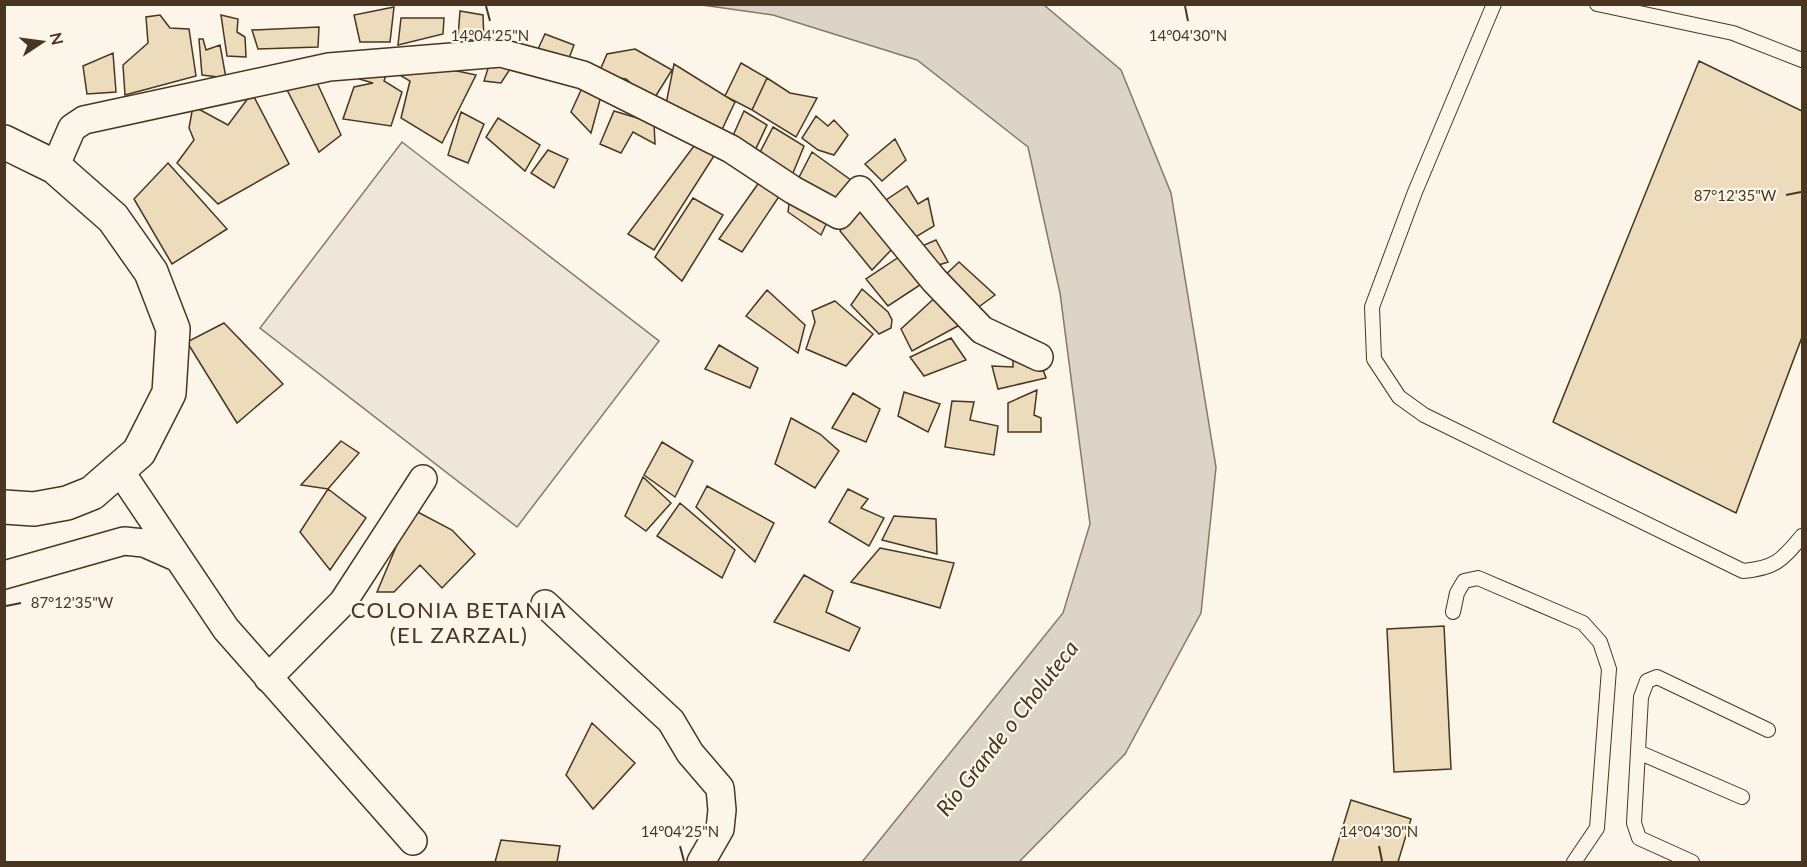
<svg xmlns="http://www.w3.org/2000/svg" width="1807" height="867" font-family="Lato,sans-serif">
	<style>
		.green { fill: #ede6d9; stroke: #887966; stroke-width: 1.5 }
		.water { fill: #dcd4c6; stroke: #887966; stroke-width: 1.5 }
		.building { fill: #ecdcbc; stroke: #4a3520; stroke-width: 1.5 }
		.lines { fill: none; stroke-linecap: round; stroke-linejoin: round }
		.lane-casing { stroke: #4a3520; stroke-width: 16 }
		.street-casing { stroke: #4a3520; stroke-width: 30 }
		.highway-casing { stroke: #4a3520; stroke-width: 36 }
		.lane { stroke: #fbf6e9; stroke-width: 14 }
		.street { stroke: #fbf6e9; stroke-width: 27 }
		.highway { stroke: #fbf6e9; stroke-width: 33 }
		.ticks { fill: none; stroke: #4a3520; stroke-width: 2 }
		.labels { text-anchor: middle; stroke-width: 4.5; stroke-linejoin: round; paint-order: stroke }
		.neighbourhood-label { font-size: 22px; letter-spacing: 1.5px; fill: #4a3520; stroke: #fbf6e9 }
		.water-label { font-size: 22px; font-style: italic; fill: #4a3520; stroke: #fbf6e9 }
		.ticks-label { font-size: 15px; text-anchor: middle; fill: #4a3520; stroke: #fbf6e9; stroke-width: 4.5; stroke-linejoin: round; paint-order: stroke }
	</style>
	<rect width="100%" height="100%" fill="#fbf6e9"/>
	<!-- green -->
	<path class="green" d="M402,142L659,341L517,527L260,328Z"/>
	<!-- water -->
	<path class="water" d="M702,5H1044L1121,70L1171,193L1216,467L1201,613L1125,754L1019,862H862L1063,613L1090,524L1060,293L1028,147L917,60L773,15Z"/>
	<!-- building -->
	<path class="building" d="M394,7L390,42H360L354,15Z
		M460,11L483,15L484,43L458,37Z
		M160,15L170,28L189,29L196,76L125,95L123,65L148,43L146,17Z
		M221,15L238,19L237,32L245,37L246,57L227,56Z
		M401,18H444L443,34L398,45Z
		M319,27L318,47L258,49L252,30Z
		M545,34L574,45L568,61L538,49Z
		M199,39H203L206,50L220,45L226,78L202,75Z
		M635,49L672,70L652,102L626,79L598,75L607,54Z
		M113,53L116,92L87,94L83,66Z
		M492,56L512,66L501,83L484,81Z
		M1699,61L1802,111V337L1736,513L1553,422Z
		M741,63L767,78L752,110L725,96Z
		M424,64L476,75L442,143L401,118L410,81L393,71Z
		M674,64L735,102L718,138L665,109Z
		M389,66L384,81L402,92L391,126L343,119L354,87L373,83L359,79L358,72Z
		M314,76L341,135L319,152L283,82Z
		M767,78L790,93L817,98L796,137L752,110Z
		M582,88L603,89L591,133L571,112Z
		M252,93L289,164L218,204L177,163L194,140L189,128L193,106L228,125Z
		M614,111L654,123L655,144L633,132L621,153L600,144Z
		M744,111L767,125L751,159L731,140Z
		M461,112L484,124L468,163L448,155Z
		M816,116L828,126L834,120L848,135L834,155L818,150L802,138Z
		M498,118L540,145L525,171L486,137Z
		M773,127L804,146L791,178L757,158Z
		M700,138L719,148L654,250L628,234Z
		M895,139L906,160L882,181L865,164Z
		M548,150L568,159L554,188L531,173Z
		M812,152L855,183L839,207L795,185Z
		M168,163L227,229L172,264L134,199Z
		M760,181L782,192L742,252L719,239Z
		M907,186L918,204L928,198L934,226L909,241L880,204Z
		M790,196L831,214L821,235L788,212Z
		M693,198L723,215L682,281L655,257Z
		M857,205L893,248L872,270L840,231Z
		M936,240L948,262L929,268L915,249Z
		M902,255L923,283L888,306L866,279Z
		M959,262L995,295L969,314L940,280Z
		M862,289L888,312L892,320L891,328L879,334L851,305Z
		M767,290L805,325L798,353L746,316Z
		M939,294L967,321L912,351L901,329Z
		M835,301L873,334L846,366L806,349L815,322L812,311Z
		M224,323L283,384L237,423L187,342Z
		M951,338L966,360L924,376L910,357Z
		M719,345L758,368L750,388L705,369Z
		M1013,354L1040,361L1046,378L998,389L992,366L1013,367Z
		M1037,390L1034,415L1041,418V432H1008V403Z
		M904,392L940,404L928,432L898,416Z
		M853,393L880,409L866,442L832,428Z
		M952,401L974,402L970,420L998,426L994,455L945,447Z
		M791,418L820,434L839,451L815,488L775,464Z
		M341,441L359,453L328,489L301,485Z
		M662,442L693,461L675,497L644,475Z
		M643,477L671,503L646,531L625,516Z
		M707,486L774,523L755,562L696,507Z
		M328,489L366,518L330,570L300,532Z
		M848,489L868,499L861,508L884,518L869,546L829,522Z
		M680,503L735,550L722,578L657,536Z
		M412,509L452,530L475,554L442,588L420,565L394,592H377Z
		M894,516L936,519L937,554L882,540Z
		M880,548L954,563L940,608L851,582Z
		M804,575L833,591L826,612L860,628L849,651L774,622Z
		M1444,626L1451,769L1394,772L1387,629Z
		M592,723L635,763L593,809L566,775Z
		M1351,800L1411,819L1398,862H1332Z
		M501,840L560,846L557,862H495Z"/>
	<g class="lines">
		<defs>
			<path id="lane" d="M1494,4L1415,192L1372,307L1374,359L1399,397L1424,415L1743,571C1776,568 1782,560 1802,536
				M1597,4L1733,33L1802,60
				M1453,612L1457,593L1464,581L1478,578L1583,623L1600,642L1609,669L1597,828L1574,862
				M1638,752L1742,797
				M1692,862L1639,838L1634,823L1641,697L1647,681L1657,677L1768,730"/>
			<path id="street" d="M55,167L72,128L84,120L329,67L501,53L583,75L731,149L793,190L839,215L860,190L934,280L982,330L1039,357
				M120,471L226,629L413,841
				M4,575L124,541L144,543L178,558
				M545,604L671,721L690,753L720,788L722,810L720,829L701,862
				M268,678L343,602L423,479"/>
			<path id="highway" d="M4,142L55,167L113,218L151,272L173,329L169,393L139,452L92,493L67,503L34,509L4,507"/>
		</defs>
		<!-- lane casing -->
		<use href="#lane" class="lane-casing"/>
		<!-- street casing -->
		<use href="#street" class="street-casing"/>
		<!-- highway casing -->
		<use href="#highway" class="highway-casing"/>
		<!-- lane -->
		<use href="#lane" class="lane"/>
		<!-- street -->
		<use href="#street" class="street"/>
		<!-- highway -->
		<use href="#highway" class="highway"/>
	</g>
	<!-- ticks -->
	<path class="ticks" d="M486,6L490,21M1185,6L1188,21M1786,195L1801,192M6,606L21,603M680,846L684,861M1379,846L1382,861"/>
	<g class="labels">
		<!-- neighbourhood labels -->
		<g class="neighbourhood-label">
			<text x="459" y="618">COLONIA BETANIA<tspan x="459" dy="25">(EL ZARZAL)</tspan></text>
		</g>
		<!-- water labels -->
		<g class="water-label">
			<text transform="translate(1007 728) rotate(-52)" y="8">Río Grande o Choluteca</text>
		</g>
	</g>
	<g class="ticks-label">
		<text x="490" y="41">14°04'25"N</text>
		<text x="1188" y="41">14°04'30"N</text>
		<text x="1735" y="201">87°12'35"W</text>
		<text x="72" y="608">87°12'35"W</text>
		<text x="680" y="837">14°04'25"N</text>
		<text x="1379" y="837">14°04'30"N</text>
	</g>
	<!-- border -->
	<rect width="1807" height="867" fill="none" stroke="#4a3520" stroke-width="12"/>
	<!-- north arrow -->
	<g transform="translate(42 42) rotate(77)" stroke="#fbf6e9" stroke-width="4.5" paint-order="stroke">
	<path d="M0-4.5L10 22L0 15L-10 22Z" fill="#4a3520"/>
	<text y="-9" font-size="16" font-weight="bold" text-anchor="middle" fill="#4a3520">N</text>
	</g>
</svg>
